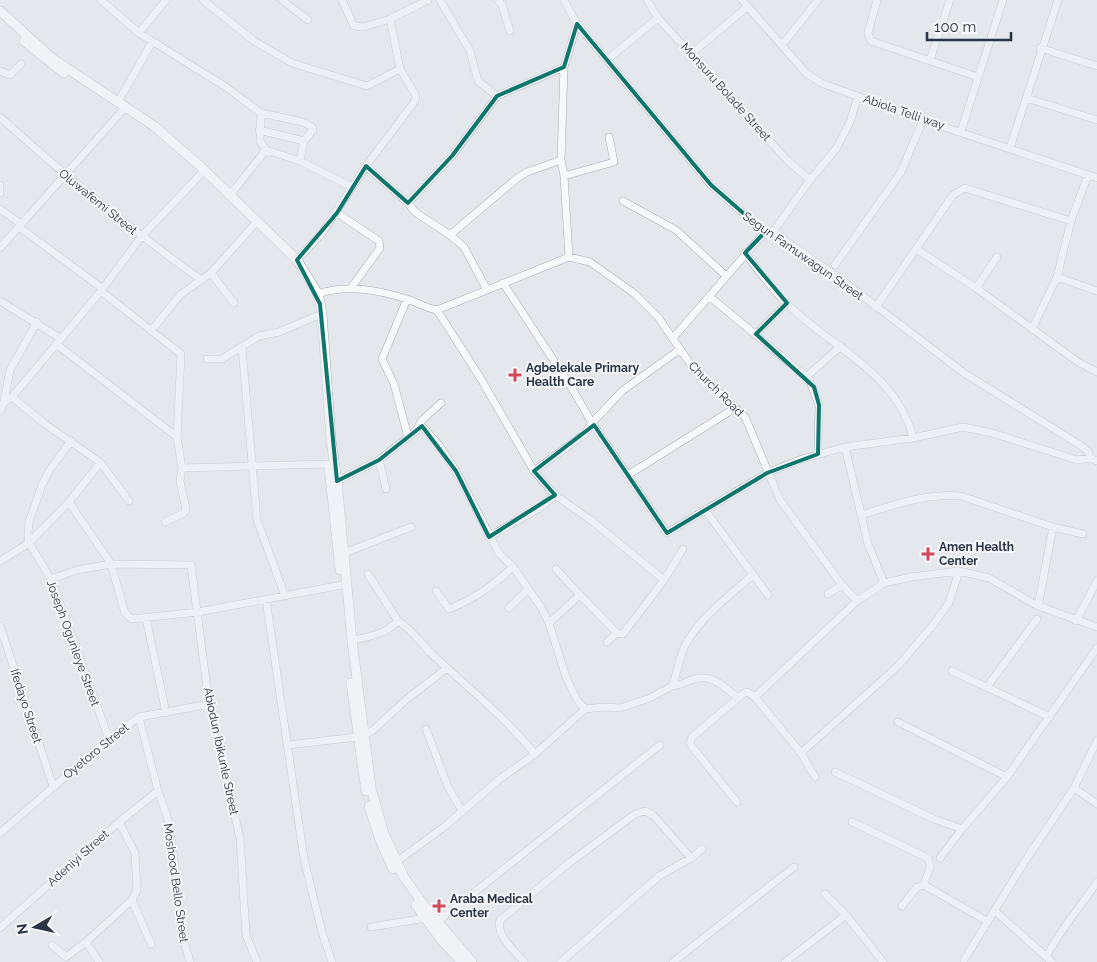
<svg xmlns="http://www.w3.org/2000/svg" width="1097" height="962" font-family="Raleway,sans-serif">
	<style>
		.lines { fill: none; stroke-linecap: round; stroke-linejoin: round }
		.minor-casing { stroke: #a9aeb7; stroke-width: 8 }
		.major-casing { stroke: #a3abb8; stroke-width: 10 }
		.minor { stroke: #f7f8fa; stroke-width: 7 }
		.major { stroke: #fff; stroke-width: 9 }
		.marked { fill: none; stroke: #0f766e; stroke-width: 4; stroke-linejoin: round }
		.poi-dot { fill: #d1495b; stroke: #f4f6f9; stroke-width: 2 }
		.labels { text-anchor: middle; stroke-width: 4; stroke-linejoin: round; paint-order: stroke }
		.street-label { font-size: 12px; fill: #2b3445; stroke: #f4f6f9 }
		.poi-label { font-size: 12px; font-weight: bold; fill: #2b3445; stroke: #f4f6f9; text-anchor: start }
	</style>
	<rect width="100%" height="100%" fill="#e4e7ec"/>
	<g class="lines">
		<defs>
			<path id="minor" d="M101,0L139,33L226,87L261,113L260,141L266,150L230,195
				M203,0L254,41L292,63L367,86L400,69
				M282,0L308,20
				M342,0L354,26L363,27L390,19
				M440,0L470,51L478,81L497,96
				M498,0L502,5L510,31
				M564,0L577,24L711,185L765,232H773L835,275L964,373L1080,445L1088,451L1090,458
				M647,0L658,18L787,160L810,180
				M742,0L806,73L821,83L923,120L1097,178
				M877,0L868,33L871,41L978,77
				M139,33L166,0
				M782,45L818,0
				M1040,48L1097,66
				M691,54L747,7
				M608,59L658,18
				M930,60L950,0
				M0,71L10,75L21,64
				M1026,98L1097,120
				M118,102L152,42
				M261,113L303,122L312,127L313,130L304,141L300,161
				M0,117C64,175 130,229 200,279
				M259,130L304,141
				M961,131L1003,0
				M1010,148L1058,0
				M266,150L300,161L352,187
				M366,166L408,203L415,212L450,235L464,247L487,290
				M564,176L614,162L609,137
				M0,185V193
				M623,201L676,230L725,275
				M408,203L452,156L497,96L564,67
				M0,209L21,224
				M337,213L379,241L380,248L351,288
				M19,227L103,289
				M773,232L810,180L836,149L850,122L858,96
				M450,235L516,179L527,172L561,160
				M0,248L122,111
				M916,249L976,288L1078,362L1097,372
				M745,253C758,270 771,288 786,303C830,347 897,372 913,438
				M569,257L564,176L561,160L564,67L577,24
				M297,260L322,233L366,166L415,101L416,96L400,69L390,19L428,0
				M835,265L901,172L923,120
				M211,273L234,303
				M1057,277L1097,291
				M503,283L573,390L592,423L667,533L767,473L802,459L845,447L913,438L963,427L992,433L1077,460L1090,458L1097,461
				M976,288L997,257
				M101,291L181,354L177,437L182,468L180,481L186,509L184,513L165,522
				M318,294C347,284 378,290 407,299C418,303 426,308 437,310L569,257L590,262L635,294L658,317L693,368L745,417L780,500L842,585L857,601
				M709,296L809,379L819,405L818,454
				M407,299L382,359L394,384L408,437
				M0,301L60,338
				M876,307L953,195L965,188L1071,221
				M437,310L481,379L534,471L555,495L592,521L664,580
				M1032,329L1057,277L1071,221L1088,175
				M151,331L180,295L211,273L254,225
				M756,334L787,303
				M673,338L765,232
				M56,344L177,437
				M242,348L257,520L285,596
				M207,359H222L259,336L279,332L317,316
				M806,377L841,346
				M12,397L45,424L101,463L129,501
				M4,402L10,370L37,322
				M0,411L4,402L12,397L101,291L141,237L201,174
				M420,424L439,445L456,471L499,553L513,567L541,607L549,623L566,677L577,700L585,709L604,707L620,708L650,698L672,686C678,672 679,655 687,642C703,615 730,595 753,575
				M71,441L49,471L42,485L29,522L28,534L29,543L51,579L109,739
				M845,447L868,544L884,583
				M379,460L386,489
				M182,468L329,464
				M534,471L585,434L592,423L622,391L679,350
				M628,475L735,408
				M337,481L379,460L416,431L422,420L441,403
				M69,502L111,564L125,613L132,619L198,612L347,584
				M705,510L768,595
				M861,515C894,505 926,493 961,496L1053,527L1083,534
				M489,537L541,507L555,495
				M344,553L411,527
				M0,561L29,543L69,502L100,463
				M556,569L580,595
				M368,574L398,621
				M51,579L77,570L111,564L191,565L209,704L240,838L246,935L257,962
				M436,591L449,609C476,598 491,587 513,567
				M828,594L842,585
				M266,599L304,859L322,932L332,962
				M1038,606L1053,527
				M509,608L527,590
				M146,618L166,713
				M1076,621L1097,581
				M549,623L580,595L617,633L623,634L664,580L683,549
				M0,626L53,786
				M352,640C370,637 385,634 398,621C413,630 420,643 433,655C468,688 504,716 535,754
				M607,642L617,633
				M952,671L1050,717
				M672,686C679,686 684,683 691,680C711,672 723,686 738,698
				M987,687L1037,619
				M755,697L801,753L815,777
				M139,717L158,791L168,819L174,858L181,931L190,962
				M898,722L1007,777
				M426,729L448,787L462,811
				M363,735L372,731L407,699L447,668
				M288,745L357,737
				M801,753L898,666L933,625L949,603L959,571
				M835,772L934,819L962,829
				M1074,788L1097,804
				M737,802L693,748L690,743L692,737L744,693L747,692L755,697L857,601L884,583L911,577L959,571L989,578L1038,606L1097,627
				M852,822L928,858L930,867L924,885
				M0,833L109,739L139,717L209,704
				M940,858L962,829L1007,777L1097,648
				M396,862L444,827L501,778L535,754L585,709
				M924,885L987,921
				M825,894L846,915L883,962
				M132,900L151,944
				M902,906L917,887L924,885
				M995,911L1052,962
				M437,922L660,745
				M371,927L426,918
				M0,928L119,822L158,791
				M52,945L66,957L86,942
				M1047,956C1060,929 1081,907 1097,882
				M964,960L1025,861L1074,788L1097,741
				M99,962L86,942L132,900L137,890L135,853L119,822
				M524,962C514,950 496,936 500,920L569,863L635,814L645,811L653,815L691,858
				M561,962L659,876L691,858L702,849
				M673,962L794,867
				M785,962L846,915"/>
			<path id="major" d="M0,11L53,59L154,126L200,166L297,260L318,294L322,314L331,440L337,481L352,640L371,788L384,834L404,877L425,907L472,962
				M24,41L64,73
				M329,466L340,570
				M351,683L366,791
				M369,806L380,840L393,869
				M416,905L442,941L462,962"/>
		</defs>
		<!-- minor casing -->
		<use href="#minor" class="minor-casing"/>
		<!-- major casing -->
		<use href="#major" class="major-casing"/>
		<!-- minor -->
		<use href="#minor" class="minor"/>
		<!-- major -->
		<use href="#major" class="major"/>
	</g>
	<!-- marked area -->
	<path d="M0 0H1097V962H0ZM577,24L711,185L765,232L745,253L787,303L756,334L814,387L819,405L818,454L767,473L667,533L594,425L534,471L555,495L489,537L456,471L422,426L379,460L337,481L320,304L297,260L337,213L366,166L408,203L452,156L497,96L564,67Z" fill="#e4e7ec" fill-opacity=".55" fill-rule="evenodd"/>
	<path class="marked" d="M577,24L711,185L765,232L745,253L787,303L756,334L814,387L819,405L818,454L767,473L667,533L594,425L534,471L555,495L489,537L456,471L422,426L379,460L337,481L320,304L297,260L337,213L366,166L408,203L452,156L497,96L564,67Z"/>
	<!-- markers -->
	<g class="poi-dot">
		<path d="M512.5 367.5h5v5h5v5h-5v5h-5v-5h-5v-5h5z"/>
		<path d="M925.5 546.5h5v5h5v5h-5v5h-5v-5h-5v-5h5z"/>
		<path d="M436.5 898.5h5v5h5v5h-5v5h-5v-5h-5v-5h5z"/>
	</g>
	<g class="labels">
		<!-- street labels -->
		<g class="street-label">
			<text transform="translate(726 92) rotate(48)" y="4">Monsuru Bolade Street</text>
			<text transform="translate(904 112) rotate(19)" y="4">Abiola Telli way</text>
			<text transform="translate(98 202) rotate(39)" y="4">Oluwafemi Street</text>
			<text transform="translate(803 256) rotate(35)" y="4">Segun Famuwagun Street</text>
			<text transform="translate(716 389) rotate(45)" y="4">Church Road</text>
			<text transform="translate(73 643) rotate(70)" y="4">Joseph Ogunleye Street</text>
			<text transform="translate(26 706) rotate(72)" y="4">Ifedayo Street</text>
			<text transform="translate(96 751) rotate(-39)" y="4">Oyetoro Street</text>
			<text transform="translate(221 751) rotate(78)" y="4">Abiodun Ibikunle Street</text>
			<text transform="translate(78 858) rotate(-42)" y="4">Adeniyi Street</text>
			<text transform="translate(176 883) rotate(82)" y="4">Moshood Bello Street</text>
		</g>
		<!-- poi labels -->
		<g class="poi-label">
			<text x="526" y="372">Agbelekale Primary<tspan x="526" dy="14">Health Care</tspan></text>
			<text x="939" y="551">Amen Health<tspan x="939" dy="14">Center</tspan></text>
			<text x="450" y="903">Araba Medical<tspan x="450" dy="14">Center</tspan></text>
		</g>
	</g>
	<!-- north arrow -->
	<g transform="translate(35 927) rotate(261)" stroke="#f4f6f9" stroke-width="4" paint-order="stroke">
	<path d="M0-4L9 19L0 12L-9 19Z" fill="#2b3445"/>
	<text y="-8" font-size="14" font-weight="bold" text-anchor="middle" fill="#2b3445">N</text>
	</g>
	<!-- scale -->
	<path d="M927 32v8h84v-8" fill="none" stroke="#2b3445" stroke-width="2.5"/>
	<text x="934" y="32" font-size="15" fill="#2b3445" stroke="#f4f6f9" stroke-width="4" paint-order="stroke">100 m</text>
</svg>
